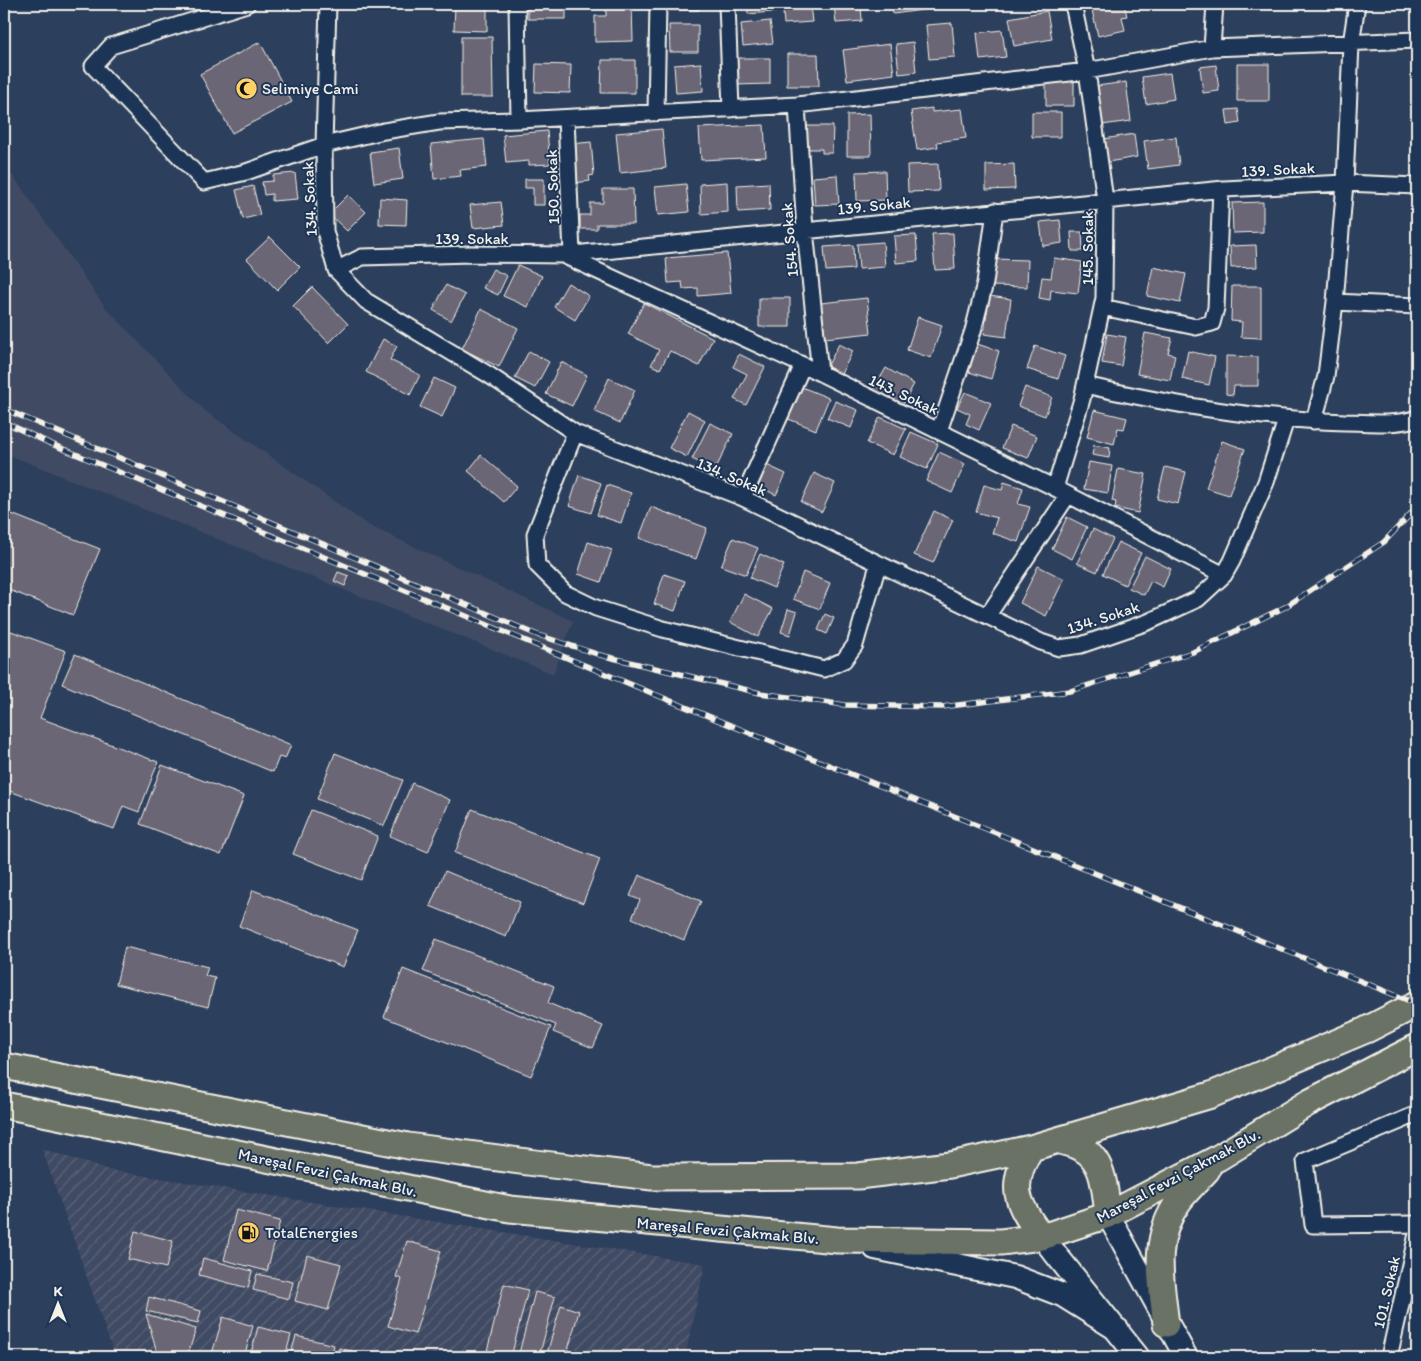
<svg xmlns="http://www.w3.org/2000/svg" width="1421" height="1361" font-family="Itim,sans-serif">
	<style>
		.built { fill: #3f4b64 }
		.industrial { fill: url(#industrial-furrows) }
		.building { fill: #6a6675; stroke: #f4f1e8 }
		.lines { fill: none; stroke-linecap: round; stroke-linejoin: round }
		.street-casing { stroke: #f4f1e8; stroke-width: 19 }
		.secondary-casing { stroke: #f4f1e8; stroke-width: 26 }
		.primary-casing { stroke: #f4f1e8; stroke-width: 29 }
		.street { stroke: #1d3557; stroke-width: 15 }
		.secondary { stroke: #1d3557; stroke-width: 22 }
		.primary { stroke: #6b7165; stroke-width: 25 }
		.rail-casing { stroke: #f4f1e8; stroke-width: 5.5 }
		.rail { stroke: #1d3557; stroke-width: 4; stroke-dasharray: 11; stroke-linecap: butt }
		.labels { text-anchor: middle; stroke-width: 4; stroke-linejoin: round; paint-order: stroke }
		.poi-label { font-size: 16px; fill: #f4f1e8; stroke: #1d3557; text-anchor: start }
		.street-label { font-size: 16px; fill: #f4f1e8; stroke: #1d3557 }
	</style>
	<defs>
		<pattern id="industrial-furrows" width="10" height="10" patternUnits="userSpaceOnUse" patternTransform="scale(1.25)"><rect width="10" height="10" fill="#3f4b64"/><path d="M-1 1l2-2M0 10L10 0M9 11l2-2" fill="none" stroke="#5b657a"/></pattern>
	</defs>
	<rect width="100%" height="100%" fill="#2c3f5d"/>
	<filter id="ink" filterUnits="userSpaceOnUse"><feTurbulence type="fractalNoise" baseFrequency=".02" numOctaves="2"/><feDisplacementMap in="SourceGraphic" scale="10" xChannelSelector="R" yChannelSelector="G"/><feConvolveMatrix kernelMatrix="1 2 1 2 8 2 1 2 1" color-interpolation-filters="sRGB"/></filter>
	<g filter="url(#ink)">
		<!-- built -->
		<path class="built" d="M4,163L105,307L204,410L368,525L573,621L553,674L4,453Z"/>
		<!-- industrial -->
		<path class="industrial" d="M42,1149L109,1170L705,1264L685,1357H115Z"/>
		<!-- building -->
		<path class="building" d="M455,4H487V31L454,30Z
			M528,4H566V19H528Z
			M606,4H632L633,41L595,42V16H606Z
			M670,4H699V10H670Z
			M747,4H810L812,22L784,24L783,11L748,14Z
			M834,4H861L862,21L836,23Z
			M892,4H938V8L893,14Z
			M1102,4H1124L1127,16L1122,17L1125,30L1098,36L1091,6Z
			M1047,11L1052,39L1014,46L1009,18Z
			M770,21L773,43L743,46L741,24Z
			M952,23L955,57L929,59L926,25Z
			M669,25H698V52H670Z
			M1002,30L1006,57L980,60L977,33Z
			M461,37H492L493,97H461Z
			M260,42L292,102L232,133L200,74Z
			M913,42L916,72L899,74L896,44Z
			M890,44L894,74L847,80L843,50Z
			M787,54H818L819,86H787Z
			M735,58H770V84L735,85Z
			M602,60H635V93H601Z
			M701,63L703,91L676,93L674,65Z
			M536,64L571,65L570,93L535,92Z
			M1237,64H1269V101H1237Z
			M1216,65L1219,91L1203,93L1200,67Z
			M1170,73L1174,99L1146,104L1142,77Z
			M1046,81H1074V106H1046Z
			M1126,82L1131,121L1102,125L1097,86Z
			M932,108V112L962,109L966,138L937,142L938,147L917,150L911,111Z
			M1238,109L1240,123L1228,125L1226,110Z
			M1032,112H1061V137H1032Z
			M870,114L871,156H847V115Z
			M764,125L766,157L701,160L699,128Z
			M804,126H833L832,153H822V149H804Z
			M662,129L666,168L620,173L616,133Z
			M547,131L550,164L529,165V161L506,163L503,135Z
			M1134,134L1137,157L1108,162L1104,139Z
			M1176,137L1179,165L1148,169L1144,141Z
			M484,139L487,167L460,170L461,176L434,179L431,144Z
			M591,142L594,175L589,176L590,181L574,183L570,144Z
			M399,148L403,179L374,183L370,152Z
			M938,164L939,191L908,192L907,165Z
			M1014,164L1015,189L986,190V165Z
			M885,171L886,200L857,201L856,172Z
			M295,173L298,199L272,201V194L264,195L262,182L273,181V175Z
			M837,175L839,204L815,205L813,177Z
			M525,179H544V205H533V188H525Z
			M727,182L728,212L701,214L700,184Z
			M769,183L770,210L738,212L737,185Z
			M686,184L689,212L658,215L655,187Z
			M253,186L260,215L243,219L236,190Z
			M603,189H633L634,224H597V229H580V215H590V203H603Z
			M348,195L366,212L347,231L329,214Z
			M380,198L407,200L406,225L379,224Z
			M501,202L504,225L473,228L470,205Z
			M1263,202V232L1233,233L1232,203Z
			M1060,220L1062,243L1043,246L1040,222Z
			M1071,232H1082L1083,251H1072Z
			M953,233L955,269L935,270L932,234Z
			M916,235L918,261L896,263L894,236Z
			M270,237L300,267L277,290L247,259Z
			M883,242L885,267L859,269L857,244Z
			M853,245L854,269L826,271L824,247Z
			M1256,245L1257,267L1231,268L1230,246Z
			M727,253L731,293L698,296V288L683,289L682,282L668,283L666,258Z
			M1054,258L1082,262L1078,293L1051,290L1050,300L1039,298L1042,277L1051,278Z
			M992,259L1028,260L1027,287L991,286Z
			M518,265L542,276L528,307L503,296Z
			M1153,267L1186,274L1180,303L1147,296Z
			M493,269L507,276L498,295L483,288Z
			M568,283L589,296L575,320L554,307Z
			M446,285L465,295L451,321L433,310Z
			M1232,286H1261V338L1241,337L1242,322L1231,321Z
			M312,287L348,324L329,343L293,306Z
			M989,296L1011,299L1006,337L984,334Z
			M759,298H790V327H759Z
			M867,298L871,333L825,338L821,303Z
			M644,303L713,338L699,366L670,351L660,369L651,365L659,350L628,334Z
			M481,309L518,328L499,367L462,349Z
			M918,317L942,325L931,358L907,350Z
			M1145,333L1172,338L1168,353L1175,355L1170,380L1137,374Z
			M1107,334L1126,337L1121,366L1102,363Z
			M383,339L397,346L390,360L420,375L410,395L366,372Z
			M839,344L853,351L841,374L827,367Z
			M977,344L999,351L991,379L969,372Z
			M1035,346L1065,356L1058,379L1027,369Z
			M529,351L549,362L535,388L515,378Z
			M1188,351L1215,357L1209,385L1182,379Z
			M739,354L765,367L746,405L734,399L747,374L733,367Z
			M1226,356L1258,357V386H1234L1233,395L1226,394Z
			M561,362L587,375L572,406L546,394Z
			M886,368L914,384L902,406L873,390Z
			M434,378L455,388L442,417L420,407Z
			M609,378L635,390L620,423L594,411Z
			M799,386L829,398L816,430L786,418Z
			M1025,387L1052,397L1045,416L1018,406Z
			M965,392L991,403L979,430L966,424L970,414L957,408Z
			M835,401L858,410L851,428L827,418Z
			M1094,410L1127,418L1124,429L1118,428L1114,444L1087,437Z
			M688,411L705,420L687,457L669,448Z
			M880,417L906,429L893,455L867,443Z
			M710,423L733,434L715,470L692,459Z
			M1011,426L1037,436L1028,458L1002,448Z
			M911,432L938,444L927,469L900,457Z
			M1222,441L1245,449L1229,495L1206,488Z
			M1094,445L1110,448L1109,458L1092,455Z
			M939,452L965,464L952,493L926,481Z
			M481,455L517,486L504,502L468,471Z
			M760,462L786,474L776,495L750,482Z
			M1089,462L1112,466L1108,493L1084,489Z
			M1165,467L1186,472L1178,504L1157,499Z
			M1118,469L1146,474L1138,513L1115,508L1116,502L1112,501Z
			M814,473L835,483L822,512L801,502Z
			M579,475L601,483L591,513L569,506Z
			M1004,482L1023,488L1018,504L1030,507L1018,542L992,533L997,518L976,512L984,485L1002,490Z
			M607,485L631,493L621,523L597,515Z
			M651,507L707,528L696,559L639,538Z
			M4,511L100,549L73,615L4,588Z
			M934,511L953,520L933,563L914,555Z
			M1067,517L1087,527L1072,559L1052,549Z
			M1093,529L1113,539L1097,572L1077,563Z
			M733,538L758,548L746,575L721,566Z
			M588,542L612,550L601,582L578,574Z
			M1118,542L1141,553L1125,585L1103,574Z
			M760,554L784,565L774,588L750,578Z
			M1145,556L1171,569L1163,587L1151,581L1144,595L1129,588Z
			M1038,566L1064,579L1046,616L1020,603Z
			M338,572L349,576L345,586L334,581Z
			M803,572L830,583L820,609L793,599Z
			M664,574L685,581L675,611L654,604Z
			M744,594L773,609L758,637L730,622Z
			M788,609L797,612L790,635L781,632Z
			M825,614L834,618L827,634L818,630Z
			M11,631L66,651L40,718L158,762L139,812L123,806L114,829L4,789V651Z
			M75,654L291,745L285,759L279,757L273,772L62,684Z
			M335,753L403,780L384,826L317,799Z
			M162,765L244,796L221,855L140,824Z
			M412,783L450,800L428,852L390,836Z
			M472,809L600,859L583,903L455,853Z
			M311,810L378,836L361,880L293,854Z
			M445,871L520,902L506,937L430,906Z
			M639,875L701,901L684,940L632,918L640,900L630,896Z
			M253,890L358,930L343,967L239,926Z
			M436,939L554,986L548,1003L603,1026L593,1048L553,1032L556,1025L423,971Z
			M125,947L208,967L205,976L215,978L208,1007L116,984Z
			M403,969L551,1027L531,1076L384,1017Z
			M236,1210L280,1221L267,1271L224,1260Z
			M135,1231L173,1241L166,1268L128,1259Z
			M407,1241L441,1251L415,1334L388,1326L402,1279L396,1277Z
			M307,1255L341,1264L328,1310L295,1301Z
			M203,1258L252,1271L248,1288L199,1275Z
			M257,1274L293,1282L289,1299L253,1290Z
			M504,1284L528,1290L511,1357L487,1351Z
			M535,1292L555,1297L539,1357H518Z
			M149,1297L201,1311L198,1323L146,1311Z
			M561,1305L579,1311L566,1357H546Z
			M146,1314L196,1329L187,1357H175L157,1352Z
			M223,1317L253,1326L244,1357H211Z
			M258,1327L291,1335L285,1357H250Z
			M296,1336L334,1345L331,1357H290Z
			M339,1348L375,1357H337Z"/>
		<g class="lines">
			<defs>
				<path id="street" d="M247,4L111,46L93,66L204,182L246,172L324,145L384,131L439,122L519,120L797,105L1087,71L1212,48L1417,40
					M328,4L324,145L325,231L336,270L366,301L489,375L575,433L743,498L1041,642L1059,648L1081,645L1148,622L1198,599L1224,575L1232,561L1266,482L1286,420
					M517,4L519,120
					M727,4L731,109
					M1212,48L1215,4
					M797,105L805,230L820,373
					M656,113L658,4
					M566,118L572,254
					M565,256L820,373L1055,488L1224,575
					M336,270L362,257L471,254L564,255L1224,189L1345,183L1417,186
					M1335,302L1345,183L1351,44L1357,4
					M1102,307L1196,327L1212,323L1216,308L1221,189
					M1085,385C1171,405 1257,419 1345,422C1369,422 1395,426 1417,418
					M1314,421L1326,376L1335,302L1417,306
					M939,431L973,331L985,283L995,211
					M575,433L535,534L537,565L565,593L596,608L663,629L824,669L844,660L855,645L878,565
					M1055,488L1082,399L1104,298L1105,200L1087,71L1073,4
					M743,498L803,365
					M988,615L1068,495
					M1417,1114L1305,1161L1313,1225L1417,1224
					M1389,1357L1417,1234"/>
				<path id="secondary" d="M1108,1215L1186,1357
					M1042,1237L1138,1357
					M875,1248L1015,1277L1062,1295L1118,1330"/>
				<path id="primary" d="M4,1066L408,1146L535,1163L652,1177L858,1176L950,1165L1031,1148L1211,1095L1366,1030L1417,1004
					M4,1105L510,1209L837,1240L1001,1242L1042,1237L1108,1215L1218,1158L1308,1103L1417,1047
					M1058,1140C1065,1143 1074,1144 1081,1148C1105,1160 1105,1192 1108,1215
					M1031,1148C1008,1186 1016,1203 1042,1237
					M1166,1324C1161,1281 1151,1239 1179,1201C1187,1190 1198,1180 1207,1170"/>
			</defs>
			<!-- street casing -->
			<use href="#street" class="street-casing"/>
			<!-- secondary casing -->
			<use href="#secondary" class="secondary-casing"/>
			<!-- primary casing -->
			<use href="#primary" class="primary-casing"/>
			<!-- street -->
			<use href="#street" class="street"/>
			<!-- secondary -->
			<use href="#secondary" class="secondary"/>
			<!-- primary -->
			<use href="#primary" class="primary"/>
			<defs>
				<path id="rail" d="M4,409L540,636
					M4,422L49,443L671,701L1417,1004
					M535,634L600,655L760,693L845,705L942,707L1070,691L1193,652L1285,607L1384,542L1417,507"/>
			</defs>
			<!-- rail casing -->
			<use href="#rail" class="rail-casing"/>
			<!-- rail -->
			<use href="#rail" class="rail"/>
		</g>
	</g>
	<!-- icons -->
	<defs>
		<symbol id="mosque-disc" viewBox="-11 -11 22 22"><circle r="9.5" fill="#ffd166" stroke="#1d3557"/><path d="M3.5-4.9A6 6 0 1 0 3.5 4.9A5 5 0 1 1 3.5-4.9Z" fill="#111"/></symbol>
		<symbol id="fuel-disc" viewBox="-11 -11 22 22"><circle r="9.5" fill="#ffd166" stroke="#1d3557"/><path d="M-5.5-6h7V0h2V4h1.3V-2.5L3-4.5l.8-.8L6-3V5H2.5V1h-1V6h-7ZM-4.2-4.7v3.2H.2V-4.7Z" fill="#111"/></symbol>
	</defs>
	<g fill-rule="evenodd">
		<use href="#mosque-disc" x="234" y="76" width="25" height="25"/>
		<use href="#fuel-disc" x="236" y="1220" width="25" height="25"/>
	</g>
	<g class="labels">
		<!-- poi labels -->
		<g class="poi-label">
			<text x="262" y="94">Selimiye Cami</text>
			<text x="265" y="1238">TotalEnergies</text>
		</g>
		<!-- street labels -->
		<g class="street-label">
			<text transform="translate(1278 169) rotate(-3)" y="6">139. Sokak</text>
			<text transform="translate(552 187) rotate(-92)" y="6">150. Sokak</text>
			<text transform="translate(309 199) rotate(-93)" y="6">134. Sokak</text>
			<text transform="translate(874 205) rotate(-6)" y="6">139. Sokak</text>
			<text x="472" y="244">139. Sokak</text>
			<text transform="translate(789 240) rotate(-95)" y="6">154. Sokak</text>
			<text transform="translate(1087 248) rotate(-90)" y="6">145. Sokak</text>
			<text transform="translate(904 394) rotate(25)" y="6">143. Sokak</text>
			<text transform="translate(732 476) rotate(23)" y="6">134. Sokak</text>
			<text transform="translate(1103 617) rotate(-18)" y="6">134. Sokak</text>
			<text transform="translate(328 1172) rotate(12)" y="6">Mareşal Fevzi Çakmak Blv.</text>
			<text transform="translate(1178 1175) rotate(-28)" y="6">Mareşal Fevzi Çakmak Blv.</text>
			<text transform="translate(728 1230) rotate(5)" y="6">Mareşal Fevzi Çakmak Blv.</text>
			<text transform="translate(1386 1292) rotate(-77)" y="6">101. Sokak</text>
		</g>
	</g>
	<!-- margin -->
	<rect width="1421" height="1361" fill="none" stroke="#1d3557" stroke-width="20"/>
	<rect x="10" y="10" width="1401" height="1341" fill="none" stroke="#f4f1e8" stroke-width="2" filter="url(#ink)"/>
	<!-- north arrow -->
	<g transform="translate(58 1304)" stroke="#1d3557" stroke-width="4" paint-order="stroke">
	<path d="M0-4L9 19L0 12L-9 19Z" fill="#f4f1e8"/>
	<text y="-8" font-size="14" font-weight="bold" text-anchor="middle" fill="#f4f1e8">K</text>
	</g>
</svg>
